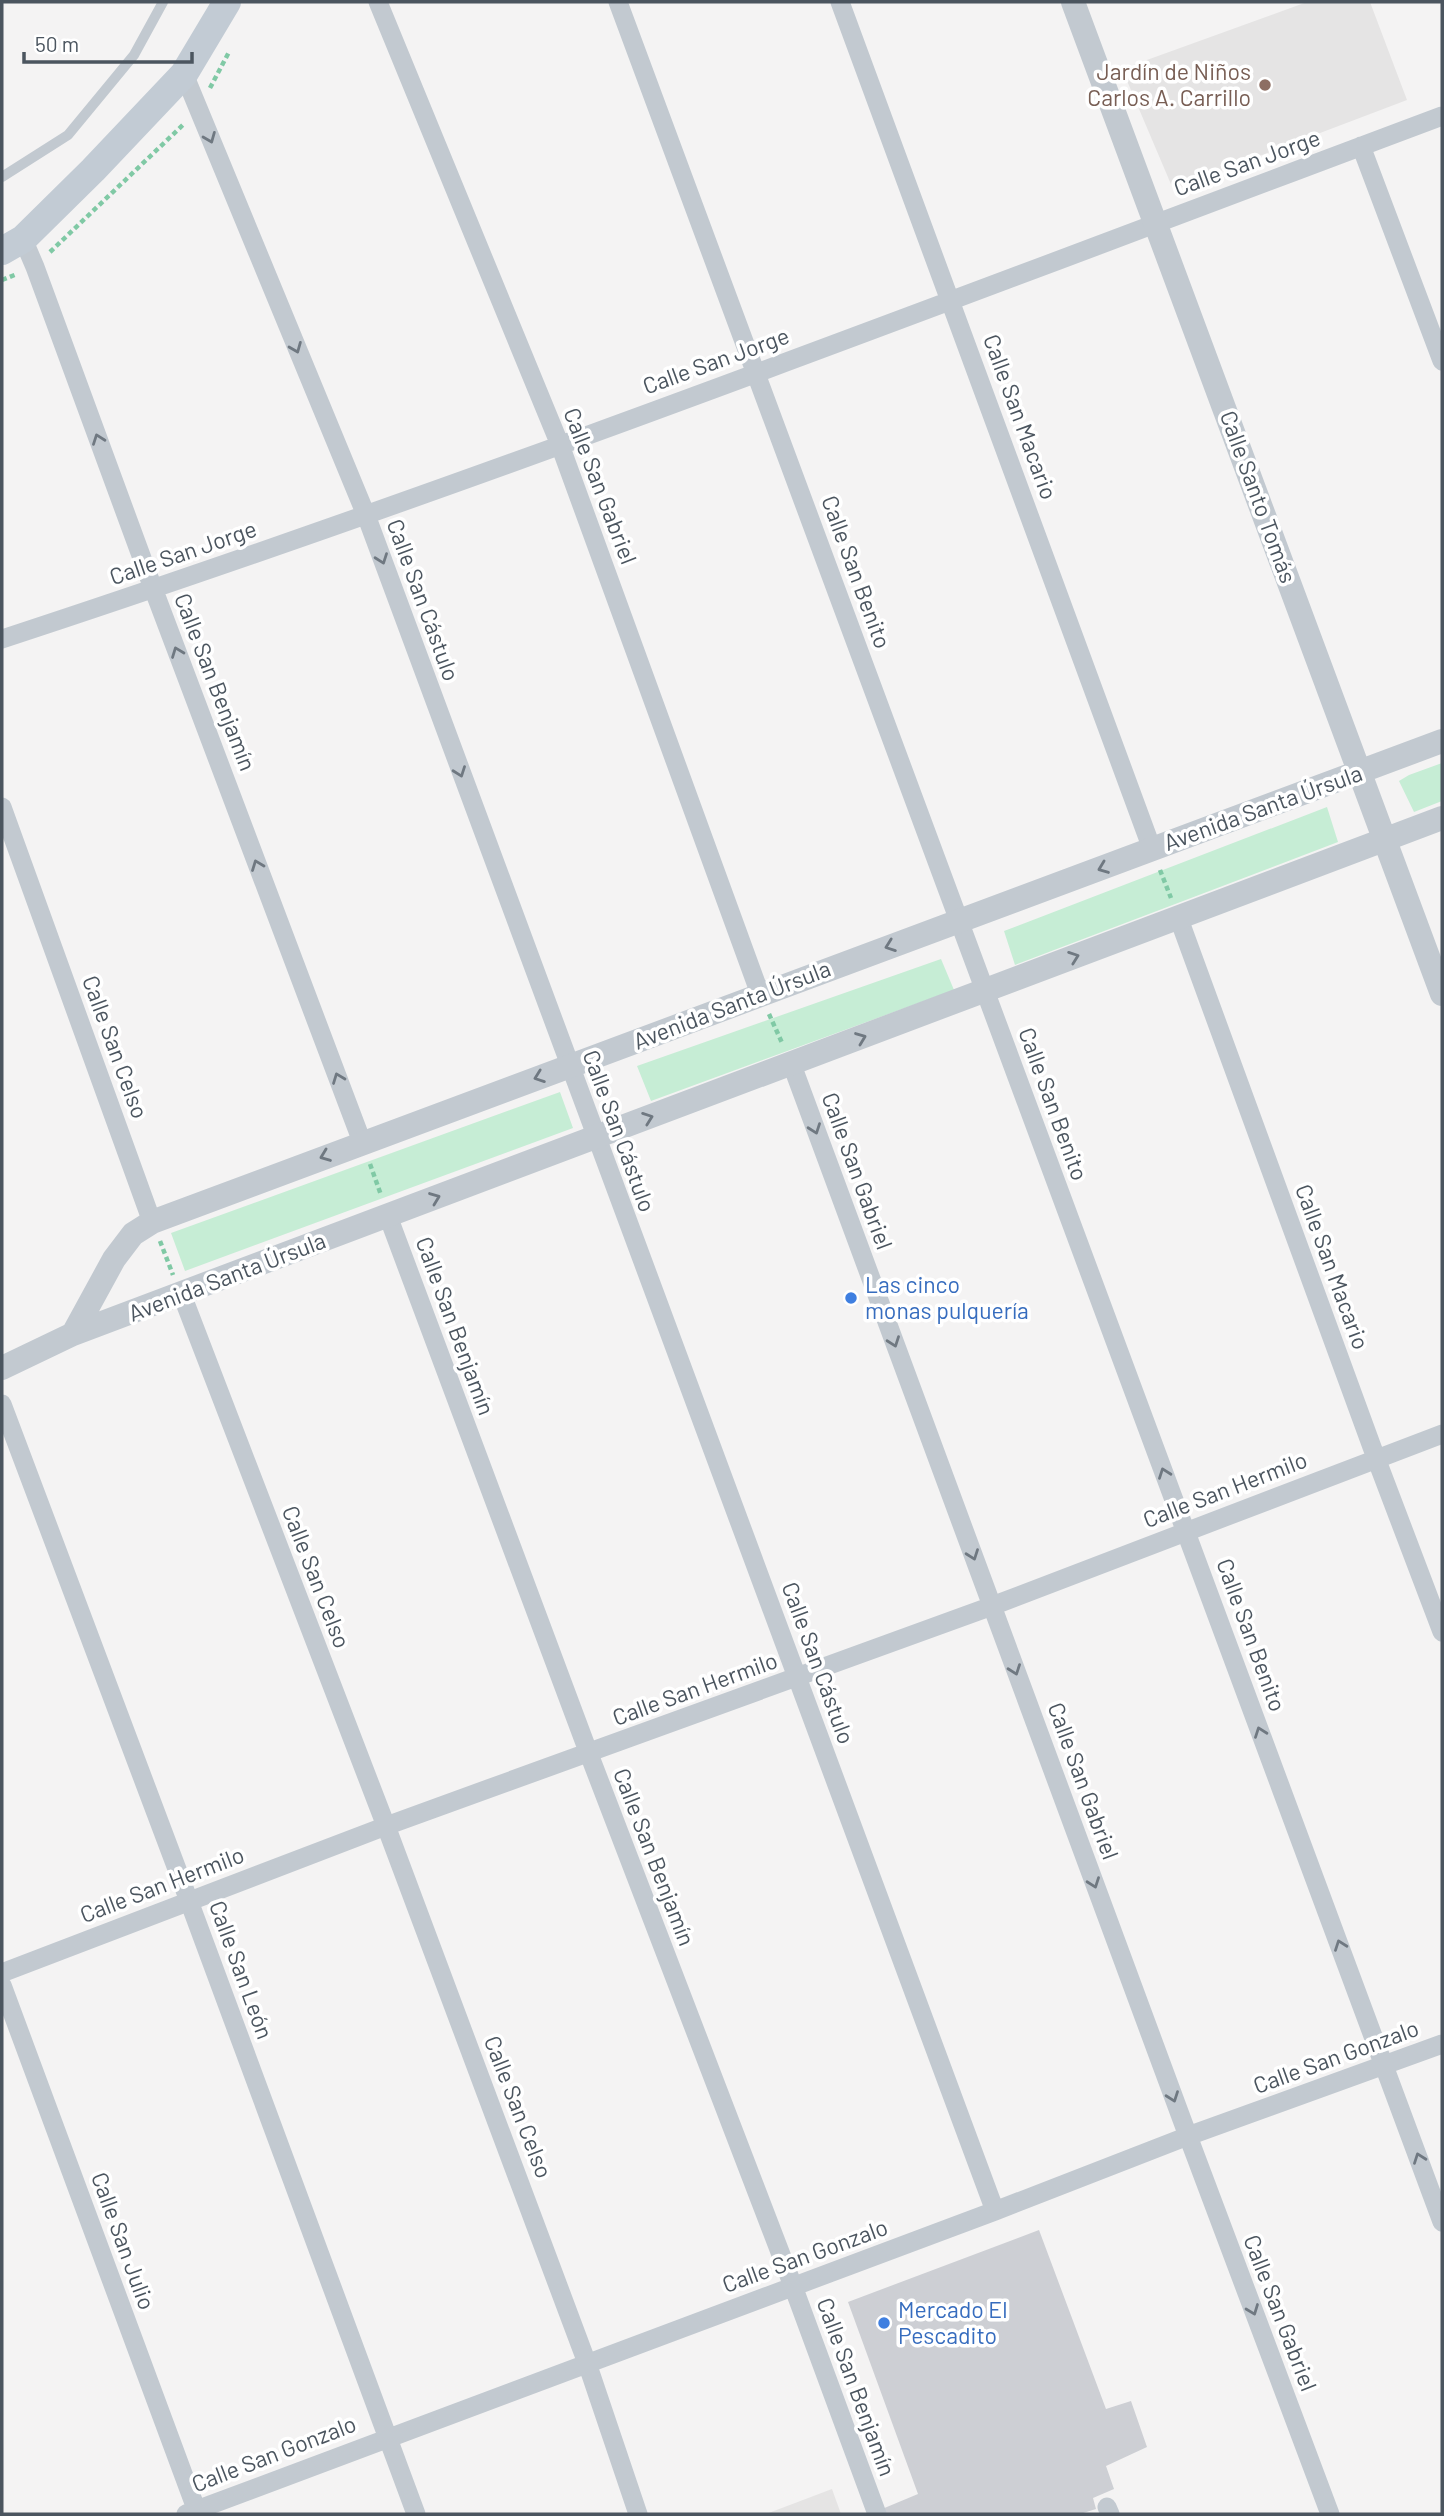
<svg xmlns="http://www.w3.org/2000/svg" width="1444" height="2516" font-family="Barlow,sans-serif">
	<style>
		.education { fill: #e5e4e4 }
		.green { fill: #c6edd5 }
		.building { fill: #cdcfd4 }
		.lines { fill: none; stroke-linecap: round; stroke-linejoin: round }
		.path { stroke: #80c9a5; stroke-width: 4.5; stroke-dasharray: 5 3.5; stroke-linecap: butt }
		.service { stroke: #c2c9d0; stroke-width: 10 }
		.minor { stroke: #c2c9d0; stroke-width: 19 }
		.tertiary { stroke: #c2c9d0; stroke-width: 24 }
		.secondary { stroke: #c2cbd4; stroke-width: 28 }
		.oneway { stroke: #6f7881 }
		.education-dot { fill: #8d6e63; stroke: #fff; stroke-width: 2.5 }
		.shop-dot { fill: #3f7fe0; stroke: #fff; stroke-width: 2.5 }
		.labels { text-anchor: middle; stroke-width: 7; stroke-linejoin: round; paint-order: stroke }
		.education-label { font-size: 23px; fill: #785e54; stroke: #fff; text-anchor: end }
		.street-label { font-size: 23px; fill: #4b555f; stroke: #fff }
		.shop-label { font-size: 23px; fill: #366cbe; stroke: #fff; text-anchor: start }
	</style>
	<rect width="100%" height="100%" fill="#f4f3f3"/>
	<!-- education -->
	<path class="education" d="M1307,2H1370L1407,100L1173,189L1122,69Z
		M832,2489L841,2514H766Z"/>
	<!-- green -->
	<path class="green" d="M1442,763V801L1414,812L1399,781L1409,775Z
		M1327,807L1338,842L1015,965L1004,931Z
		M941,959L954,990L651,1101L637,1066Z
		M560,1092L573,1128L185,1271L171,1233Z"/>
	<!-- building -->
	<path class="building" d="M1039,2230L1106,2409L1131,2401L1147,2447L1106,2466L1114,2489L1093,2498L1096,2509L1080,2514H884L882,2509L918,2494L848,2302Z"/>
	<g class="lines">
		<!-- path -->
		<path class="path" d="M210,88L229,52
			M50,252L185,123
			M2,280L17,274
			M1160,870L1171,898
			M769,1014L783,1045
			M370,1164L381,1195
			M160,1241L173,1275"/>
		<!-- service -->
		<path class="service" d="M2,177L68,135L134,55L163,2"/>
		<!-- minor -->
		<path class="minor" d="M378,2L560,445L760,994
			M618,2L1442,2222
			M840,2L1152,849
			M184,74L366,515L995,2211
			M1361,146L1442,361
			M23,239L35,267L150,580L362,1142
			M2,639C487,480 964,295 1442,116
			M2,807L152,1222
			M1179,919L1376,1458L1442,1632
			M792,1065L1188,2136L1330,2514
			M388,1216L589,1754L793,2286L877,2514
			M182,1295L386,1826L587,2363L638,2514
			M2,1404L189,1901L416,2514
			M2,1973L386,1826L992,1606L1442,1434
			M2,1985L198,2514
			M1107,2507L1110,2514
			M186,2514L995,2211L1188,2136L1442,2044"/>
		<!-- tertiary -->
		<path class="tertiary" d="M1073,2L1442,994
			M73,1334L114,1259L133,1234L152,1222L1442,741
			M2,1368L73,1334L1442,818"/>
		<!-- secondary -->
		<path class="secondary" d="M2,251L23,239L93,170L184,74L227,2"/>
	</g>
	<!-- one-way arrows -->
	<defs><path id="oneway-chevron" d="M-2-3.5L2.5 0L-2 3.5" fill="none" stroke-width="1.6" stroke-linecap="round" stroke-linejoin="round" transform="scale(1.75)"/></defs>
	<g class="oneway">
		<use href="#oneway-chevron" transform="translate(210 138) rotate(68)"/>
		<use href="#oneway-chevron" transform="translate(296 348) rotate(68)"/>
		<use href="#oneway-chevron" transform="translate(98 439) rotate(-110)"/>
		<use href="#oneway-chevron" transform="translate(382 559) rotate(70)"/>
		<use href="#oneway-chevron" transform="translate(177 652) rotate(-111)"/>
		<use href="#oneway-chevron" transform="translate(460 772) rotate(70)"/>
		<use href="#oneway-chevron" transform="translate(257 865) rotate(-111)"/>
		<use href="#oneway-chevron" transform="translate(1103 868) rotate(159)"/>
		<use href="#oneway-chevron" transform="translate(890 946) rotate(160)"/>
		<use href="#oneway-chevron" transform="translate(1074 957) rotate(-20)"/>
		<use href="#oneway-chevron" transform="translate(861 1038) rotate(-21)"/>
		<use href="#oneway-chevron" transform="translate(539 1077) rotate(160)"/>
		<use href="#oneway-chevron" transform="translate(338 1078) rotate(-111)"/>
		<use href="#oneway-chevron" transform="translate(648 1118) rotate(-20)"/>
		<use href="#oneway-chevron" transform="translate(815 1129) rotate(70)"/>
		<use href="#oneway-chevron" transform="translate(325 1156) rotate(159)"/>
		<use href="#oneway-chevron" transform="translate(435 1198) rotate(-21)"/>
		<use href="#oneway-chevron" transform="translate(894 1342) rotate(70)"/>
		<use href="#oneway-chevron" transform="translate(1164 1473) rotate(-110)"/>
		<use href="#oneway-chevron" transform="translate(973 1555) rotate(70)"/>
		<use href="#oneway-chevron" transform="translate(1015 1670) rotate(70)"/>
		<use href="#oneway-chevron" transform="translate(1260 1732) rotate(-110)"/>
		<use href="#oneway-chevron" transform="translate(1094 1883) rotate(70)"/>
		<use href="#oneway-chevron" transform="translate(1340 1945) rotate(-110)"/>
		<use href="#oneway-chevron" transform="translate(1173 2097) rotate(70)"/>
		<use href="#oneway-chevron" transform="translate(1419 2158) rotate(-110)"/>
		<use href="#oneway-chevron" transform="translate(1253 2310) rotate(69)"/>
	</g>
	<!-- markers -->
	<circle class="education-dot" cx="1265" cy="85" r="7"/>
	<g class="shop-dot">
		<circle cx="851" cy="1298" r="7"/>
		<circle cx="884" cy="2323" r="7"/>
	</g>
	<g class="labels">
		<!-- education labels -->
		<g class="education-label">
			<text x="1251" y="80">Jardín de Niños<tspan x="1251" dy="26">Carlos A. Carrillo</tspan></text>
		</g>
		<!-- street labels -->
		<g class="street-label">
			<text transform="translate(1247 163) rotate(-20)" y="8">Calle San Jorge</text>
			<text transform="translate(716 361) rotate(-20)" y="8">Calle San Jorge</text>
			<text transform="translate(1020 417) rotate(70)" y="8">Calle San Macario</text>
			<text transform="translate(600 486) rotate(69)" y="8">Calle San Gabriel</text>
			<text transform="translate(1258 497) rotate(70)" y="8">Calle Santo Tomás</text>
			<text transform="translate(183 553) rotate(-19)" y="8">Calle San Jorge</text>
			<text transform="translate(856 572) rotate(70)" y="8">Calle San Benito</text>
			<text transform="translate(423 600) rotate(70)" y="8">Calle San Cástulo</text>
			<text transform="translate(215 682) rotate(69)" y="8">Calle San Benjamín</text>
			<text transform="translate(1263 808) rotate(-20)" y="8">Avenida Santa Úrsula</text>
			<text transform="translate(732 1005) rotate(-21)" y="8">Avenida Santa Úrsula</text>
			<text transform="translate(115 1047) rotate(70)" y="8">Calle San Celso</text>
			<text transform="translate(1053 1104) rotate(70)" y="8">Calle San Benito</text>
			<text transform="translate(619 1131) rotate(70)" y="8">Calle San Cástulo</text>
			<text transform="translate(857 1171) rotate(70)" y="8">Calle San Gabriel</text>
			<text transform="translate(1332 1267) rotate(70)" y="8">Calle San Macario</text>
			<text transform="translate(227 1277) rotate(-21)" y="8">Avenida Santa Úrsula</text>
			<text transform="translate(455 1326) rotate(70)" y="8">Calle San Benjamín</text>
			<text transform="translate(1225 1490) rotate(-21)" y="8">Calle San Hermilo</text>
			<text transform="translate(316 1577) rotate(69)" y="8">Calle San Celso</text>
			<text transform="translate(1251 1635) rotate(70)" y="8">Calle San Benito</text>
			<text transform="translate(818 1663) rotate(70)" y="8">Calle San Cástulo</text>
			<text transform="translate(695 1689) rotate(-20)" y="8">Calle San Hermilo</text>
			<text transform="translate(1083 1781) rotate(70)" y="8">Calle San Gabriel</text>
			<text transform="translate(654 1857) rotate(69)" y="8">Calle San Benjamín</text>
			<text transform="translate(162 1885) rotate(-21)" y="8">Calle San Hermilo</text>
			<text transform="translate(241 1970) rotate(70)" y="8">Calle San León</text>
			<text transform="translate(1336 2057) rotate(-20)" y="8">Calle San Gonzalo</text>
			<text transform="translate(518 2107) rotate(69)" y="8">Calle San Celso</text>
			<text transform="translate(123 2241) rotate(70)" y="8">Calle San Julio</text>
			<text transform="translate(805 2256) rotate(-20)" y="8">Calle San Gonzalo</text>
			<text transform="translate(1280 2313) rotate(69)" y="8">Calle San Gabriel</text>
			<text transform="translate(856 2387) rotate(70)" y="8">Calle San Benjamín</text>
			<text transform="translate(274 2454) rotate(-21)" y="8">Calle San Gonzalo</text>
		</g>
		<!-- shop labels -->
		<g class="shop-label">
			<text x="865" y="1293">Las cinco<tspan x="865" dy="26">monas pulquería</tspan></text>
			<text x="898" y="2318">Mercado El<tspan x="898" dy="26">Pescadito</tspan></text>
		</g>
	</g>
	<!-- border -->
	<rect width="1444" height="2516" fill="none" stroke="#4b555f" stroke-width="7"/>
	<!-- scale -->
	<path d="M24 52v10h168v-10" fill="none" stroke="#4b555f" stroke-width="3.5"/>
	<text x="35" y="52" font-size="21" fill="#4b555f" stroke="#ffffff" stroke-width="5" paint-order="stroke">50 m</text>
</svg>
